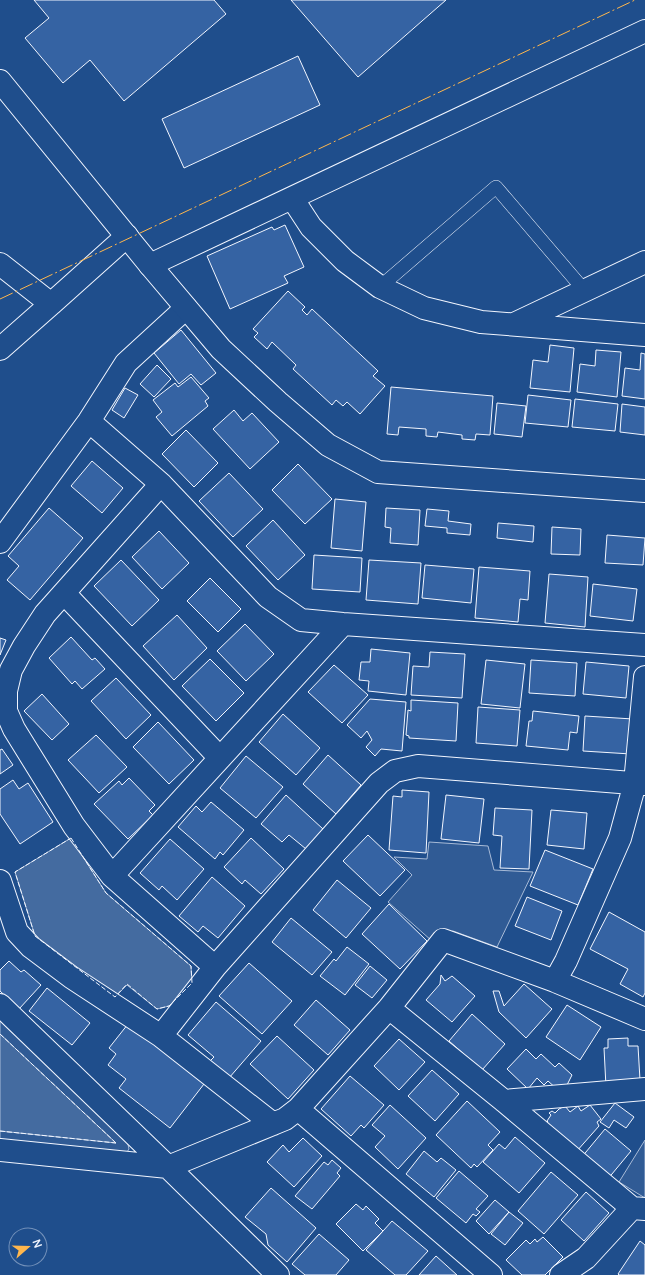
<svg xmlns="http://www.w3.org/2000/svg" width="645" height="1275" font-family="Manrope,sans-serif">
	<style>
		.built { fill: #305b95; stroke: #a8bbd7 }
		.water { fill: #446ba0; stroke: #a8bbd7 }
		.building { fill: #3563a3; stroke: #f2f6ff }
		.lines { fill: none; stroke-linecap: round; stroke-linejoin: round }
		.lane-casing { stroke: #f2f6ff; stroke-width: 14 }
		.street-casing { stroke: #f2f6ff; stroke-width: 24 }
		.secondary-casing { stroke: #f2f6ff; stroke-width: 24 }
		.lane { stroke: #1f4e8c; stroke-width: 13 }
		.street { stroke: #1f4e8c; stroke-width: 22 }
		.secondary { stroke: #1f4e8c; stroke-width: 22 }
		.fence { stroke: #f2f6ff; stroke-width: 1; stroke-dasharray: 5 2; stroke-linecap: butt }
		.power { stroke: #ffb74d; stroke-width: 1; stroke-dasharray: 14 3 2 3; stroke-linecap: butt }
	</style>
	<rect width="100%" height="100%" fill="#1f4e8c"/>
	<!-- built -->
	<path class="built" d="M429,842L488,846L494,870L533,872L497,947L453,931L437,937L432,941L388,902L412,875L394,857L427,859Z
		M0,1021L127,1140L129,1149L125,1155L0,1144V1131L115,1142L0,1034Z
		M645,1140V1198L619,1182Z"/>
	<!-- water -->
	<path class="water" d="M71,838L106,893L191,966L192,983L169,1006L157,1009L127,985L115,997L35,936L15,872Z
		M0,1034L116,1143L0,1131Z"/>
	<!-- building -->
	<path class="building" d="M34,0H214L226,14L124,101L90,60L63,83L25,38L49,18Z
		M291,0H446L358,77Z
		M298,56L320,105L184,168L162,119Z
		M285,225L304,267L284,276L288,283L230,309L207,256L272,227L274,230Z
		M288,291L305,307L302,310L307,315L312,309L378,371L373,376L385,386L360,414L347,402L343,406L336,400L332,405L293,369L296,365L272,342L267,349L254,337L258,333L253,329Z
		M181,330L216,373L201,385L191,374L179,384L154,353Z
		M550,345L574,348L570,392L530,388L533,360L548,362Z
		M596,350L621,352L617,397L577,392L580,364L595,366Z
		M641,353L645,354V399L622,396L625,368L640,370Z
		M157,365L171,379L154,397L140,384Z
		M191,377L209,398L205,401L208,406L172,436L156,417L162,412L153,400L175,383L178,387Z
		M391,387L493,396L490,435L476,434L475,440L462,439V435L438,432L437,437L426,436V429L399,427L398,435L387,434Z
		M125,388L138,395L124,418L112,410Z
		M528,395L571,400L568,427L525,423Z
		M575,399L618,404L615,431L572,427Z
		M497,403L526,406L522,437L494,434Z
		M622,404L645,407V435L620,432Z
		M234,410L243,421L252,413L279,442L250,469L213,429Z
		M186,430L218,463L194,487L162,454Z
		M92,461L123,488L102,513L71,486Z
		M298,464L332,499L305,524L272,490Z
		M229,473L263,509L233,537L199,501Z
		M335,499L366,502L362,551L331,548Z
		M49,508L83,538L30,600L7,580L19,566L8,556Z
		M386,508L420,510L418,545L390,543L391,528L385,527Z
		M427,509L449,511L448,521L471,524L470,535L447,533V528L425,526Z
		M273,520L305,555L278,580L246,546Z
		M498,523L534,526L533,542L497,538Z
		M552,527L581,529L580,555L551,554Z
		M159,531L189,563L162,589L132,557Z
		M607,535L645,538L643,565L605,563Z
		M314,555L362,558L360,592L312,589Z
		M121,560L159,600L132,626L94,586Z
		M369,560L421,563L418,604L366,600Z
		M425,565L474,569L471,603L422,598Z
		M479,567L530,571L528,600L520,599L518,622L475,618Z
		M549,574L588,577L585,627L545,623Z
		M210,578L241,609L218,632L187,601Z
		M593,584L637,589L633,621L590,616Z
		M177,615L207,648L174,680L143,646Z
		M245,624L274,654L246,681L217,651Z
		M71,637L92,660L95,658L105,669L82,689L75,681L72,684L49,658Z
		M0,638L6,640L0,655Z
		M371,649L410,653L406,695L368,691L369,681L359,680L361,662H370Z
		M430,652L465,654L462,698L411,695L413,666L429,667Z
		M210,659L244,693L216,721L182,686Z
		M486,660L525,664L520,708L481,704Z
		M531,660L577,663L575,696L529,693Z
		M586,662L629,666L626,698L583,694Z
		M334,665L368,695L342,723L308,692Z
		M116,678L151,715L126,739L91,701Z
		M42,694L69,724L52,740L24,711Z
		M370,699L406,702L402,751L381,749L375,756L366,747L372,740L367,731L361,738L347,725Z
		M411,700L458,703L456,741L409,738V736L406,735L408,710L411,711Z
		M478,707L520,710L517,746L476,743Z
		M533,711L579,716L577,733L570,732L568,750L526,746L529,721H532Z
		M283,714L320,748L296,775L259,742Z
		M585,716L633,719L631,754L583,751Z
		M158,722L194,760L169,784L133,747Z
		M96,735L127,767L99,793L68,760Z
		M2,749L13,765L0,774V750Z
		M328,755L361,785L336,814L303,784Z
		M246,756L283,787L256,818L220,788Z
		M129,778L155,805L149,811L153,815L128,839L94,804L119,781L122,785Z
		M13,780L19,789L28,783L53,822L20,844L0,814V789Z
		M402,790L429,792L426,853L389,850L393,796L402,797Z
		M286,795L323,829L306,849L289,835L282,842L261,824Z
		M446,795L484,799L479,843L441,839Z
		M211,802L244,830L223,855L220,852L215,859L178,827L196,806L202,812Z
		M495,808L532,810L529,869L500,868L502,836L493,835Z
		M551,810L587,813L584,849L547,845Z
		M368,835L405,870L380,896L343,861Z
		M251,838L284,869L261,894L245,880L242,884L224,867Z
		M170,839L204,869L177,900L162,886L159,890L140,873Z
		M545,850L593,869L578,905L530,886Z
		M212,877L245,906L218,938L203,926L198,932L179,916Z
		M337,880L371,908L346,938L313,910Z
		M527,897L562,911L551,940L515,926Z
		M389,904L427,941L400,969L362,934Z
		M609,912L645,932V993L643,997L620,984L628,969L590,949Z
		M291,918L332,952L312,975L272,942Z
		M347,947L369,964L345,995L320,976L334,959L336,961Z
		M9,961L21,972L24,970L41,985L19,1009L0,991V970Z
		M249,963L292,1001L262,1034L219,996Z
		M370,966L387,980L372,998L355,985Z
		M441,975L445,981L452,976L475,996L452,1022L426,1000L440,984Z
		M524,984L552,1009L526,1038L499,1012L493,991H499L504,1006Z
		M47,988L90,1023L72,1045L29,1011Z
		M316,1000L350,1030L328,1055L294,1025Z
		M216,1002L261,1041L229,1078L210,1061L214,1057L188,1035Z
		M567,1005L601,1027L580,1060L546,1037Z
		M472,1014L505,1044L482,1070L449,1041Z
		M128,1024L204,1084L170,1128L119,1088L126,1079L108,1065L116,1054L109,1048Z
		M277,1036L314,1070L288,1099L250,1064Z
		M628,1038V1046H638L640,1080L606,1087L604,1048H608V1039Z
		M399,1039L425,1062L399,1090L374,1066Z
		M526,1049L536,1059L541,1054L555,1067L559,1063L572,1075L567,1085L558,1090L548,1081L544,1085L537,1078L528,1089L507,1069Z
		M432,1070L459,1094L435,1121L408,1096Z
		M350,1076L384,1105L364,1128L361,1125L351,1136L321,1109Z
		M467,1101L500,1132L488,1145L493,1150L477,1167L474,1164L471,1168L436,1135Z
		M615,1103L634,1117L626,1128L614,1120L609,1128L600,1122Z
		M390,1105L426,1138L398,1169L375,1147L385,1136L372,1125Z
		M590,1105L601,1119L597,1122L599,1126L576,1152L546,1125L548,1122L547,1121L551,1115L549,1113L552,1111L555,1113L559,1109L565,1106L570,1112L578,1106L581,1111Z
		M605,1129L631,1151L607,1180L581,1158Z
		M515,1137L545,1163L519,1193L483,1162L499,1144L505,1149Z
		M303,1138L322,1156L294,1187L267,1162L283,1145L289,1152Z
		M424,1151L437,1162L441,1158L456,1170L434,1197L406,1174Z
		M332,1160L341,1168L337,1173L340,1176L312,1209L295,1196L324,1162L328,1165Z
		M459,1171L488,1196L476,1209L480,1212L476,1216L473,1214L466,1223L436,1198Z
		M551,1172L578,1195L544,1234L518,1211Z
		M271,1188L316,1228L287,1262L268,1245L266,1234L245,1217Z
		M586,1192L609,1213L584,1241L561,1220Z
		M495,1200L509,1212L489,1234L476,1221Z
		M356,1204L363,1210L366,1206L379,1219L375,1223L383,1231L363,1251L336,1224Z
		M509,1212L523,1223L505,1245L491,1234Z
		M392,1221L428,1251L406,1275H395L366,1250Z
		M319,1234L349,1260L336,1275H305L292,1264Z
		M543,1237L563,1257L545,1275H522L506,1260L526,1240L530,1244L535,1239L537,1242Z
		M640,1241L645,1245V1275H619L618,1274Z
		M436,1256L457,1275H419Z"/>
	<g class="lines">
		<defs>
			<path id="lane" d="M380,287L496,187L584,290"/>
			<path id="street" d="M292,198L311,227L345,261L380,287L424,308L481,322L645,335
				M0,264L51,304L127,236
				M150,265L645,31
				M514,324L645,262
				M0,349L51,304
				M89,421L161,484L268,597L301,620L343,624L645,645
				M161,484L45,614L24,646L11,670L6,691V711L14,729L74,826L112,876L215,967
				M0,542L89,421L126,363L186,308
				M64,593L220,758
				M112,876L343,624
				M0,881L17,932L31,947L71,977L161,1036
				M555,981L566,961L620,838L635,783L645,677
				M0,1005L168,1167L278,1275
				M389,1008L504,1101L632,1208L645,1209
				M504,1101L645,1089
				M298,1109L491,1275
				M273,1124L161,1036L215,967L379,783L395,771L418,766L645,784
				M0,1150L168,1167L285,1119L298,1109L389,1008L443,940L555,981L645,1019
				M561,1275L586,1258L632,1208"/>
			<path id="secondary" d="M0,81L150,265L221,349L278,402L328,445L378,472L645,491"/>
		</defs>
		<!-- lane casing -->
		<use href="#lane" class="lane-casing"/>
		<!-- street casing -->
		<use href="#street" class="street-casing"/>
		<!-- secondary casing -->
		<use href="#secondary" class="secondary-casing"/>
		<!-- lane -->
		<use href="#lane" class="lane"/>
		<!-- street -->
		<use href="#street" class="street"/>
		<!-- secondary -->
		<use href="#secondary" class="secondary"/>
		<!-- fence -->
		<path class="fence" d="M71,838L106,893L191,966L192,983L169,1006L157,1009L127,984L115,997L35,936L15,872Z
			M0,1034L116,1143
			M0,1131L116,1143"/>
		<!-- power -->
		<path class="power" d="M0,299L635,0"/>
	</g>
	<!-- north arrow -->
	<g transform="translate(28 1247) rotate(70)"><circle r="19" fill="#1f4e8c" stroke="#7391ba"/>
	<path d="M0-3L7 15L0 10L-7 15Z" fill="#ffb74d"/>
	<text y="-6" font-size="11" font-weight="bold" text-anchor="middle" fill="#f2f6ff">N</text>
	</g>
</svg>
